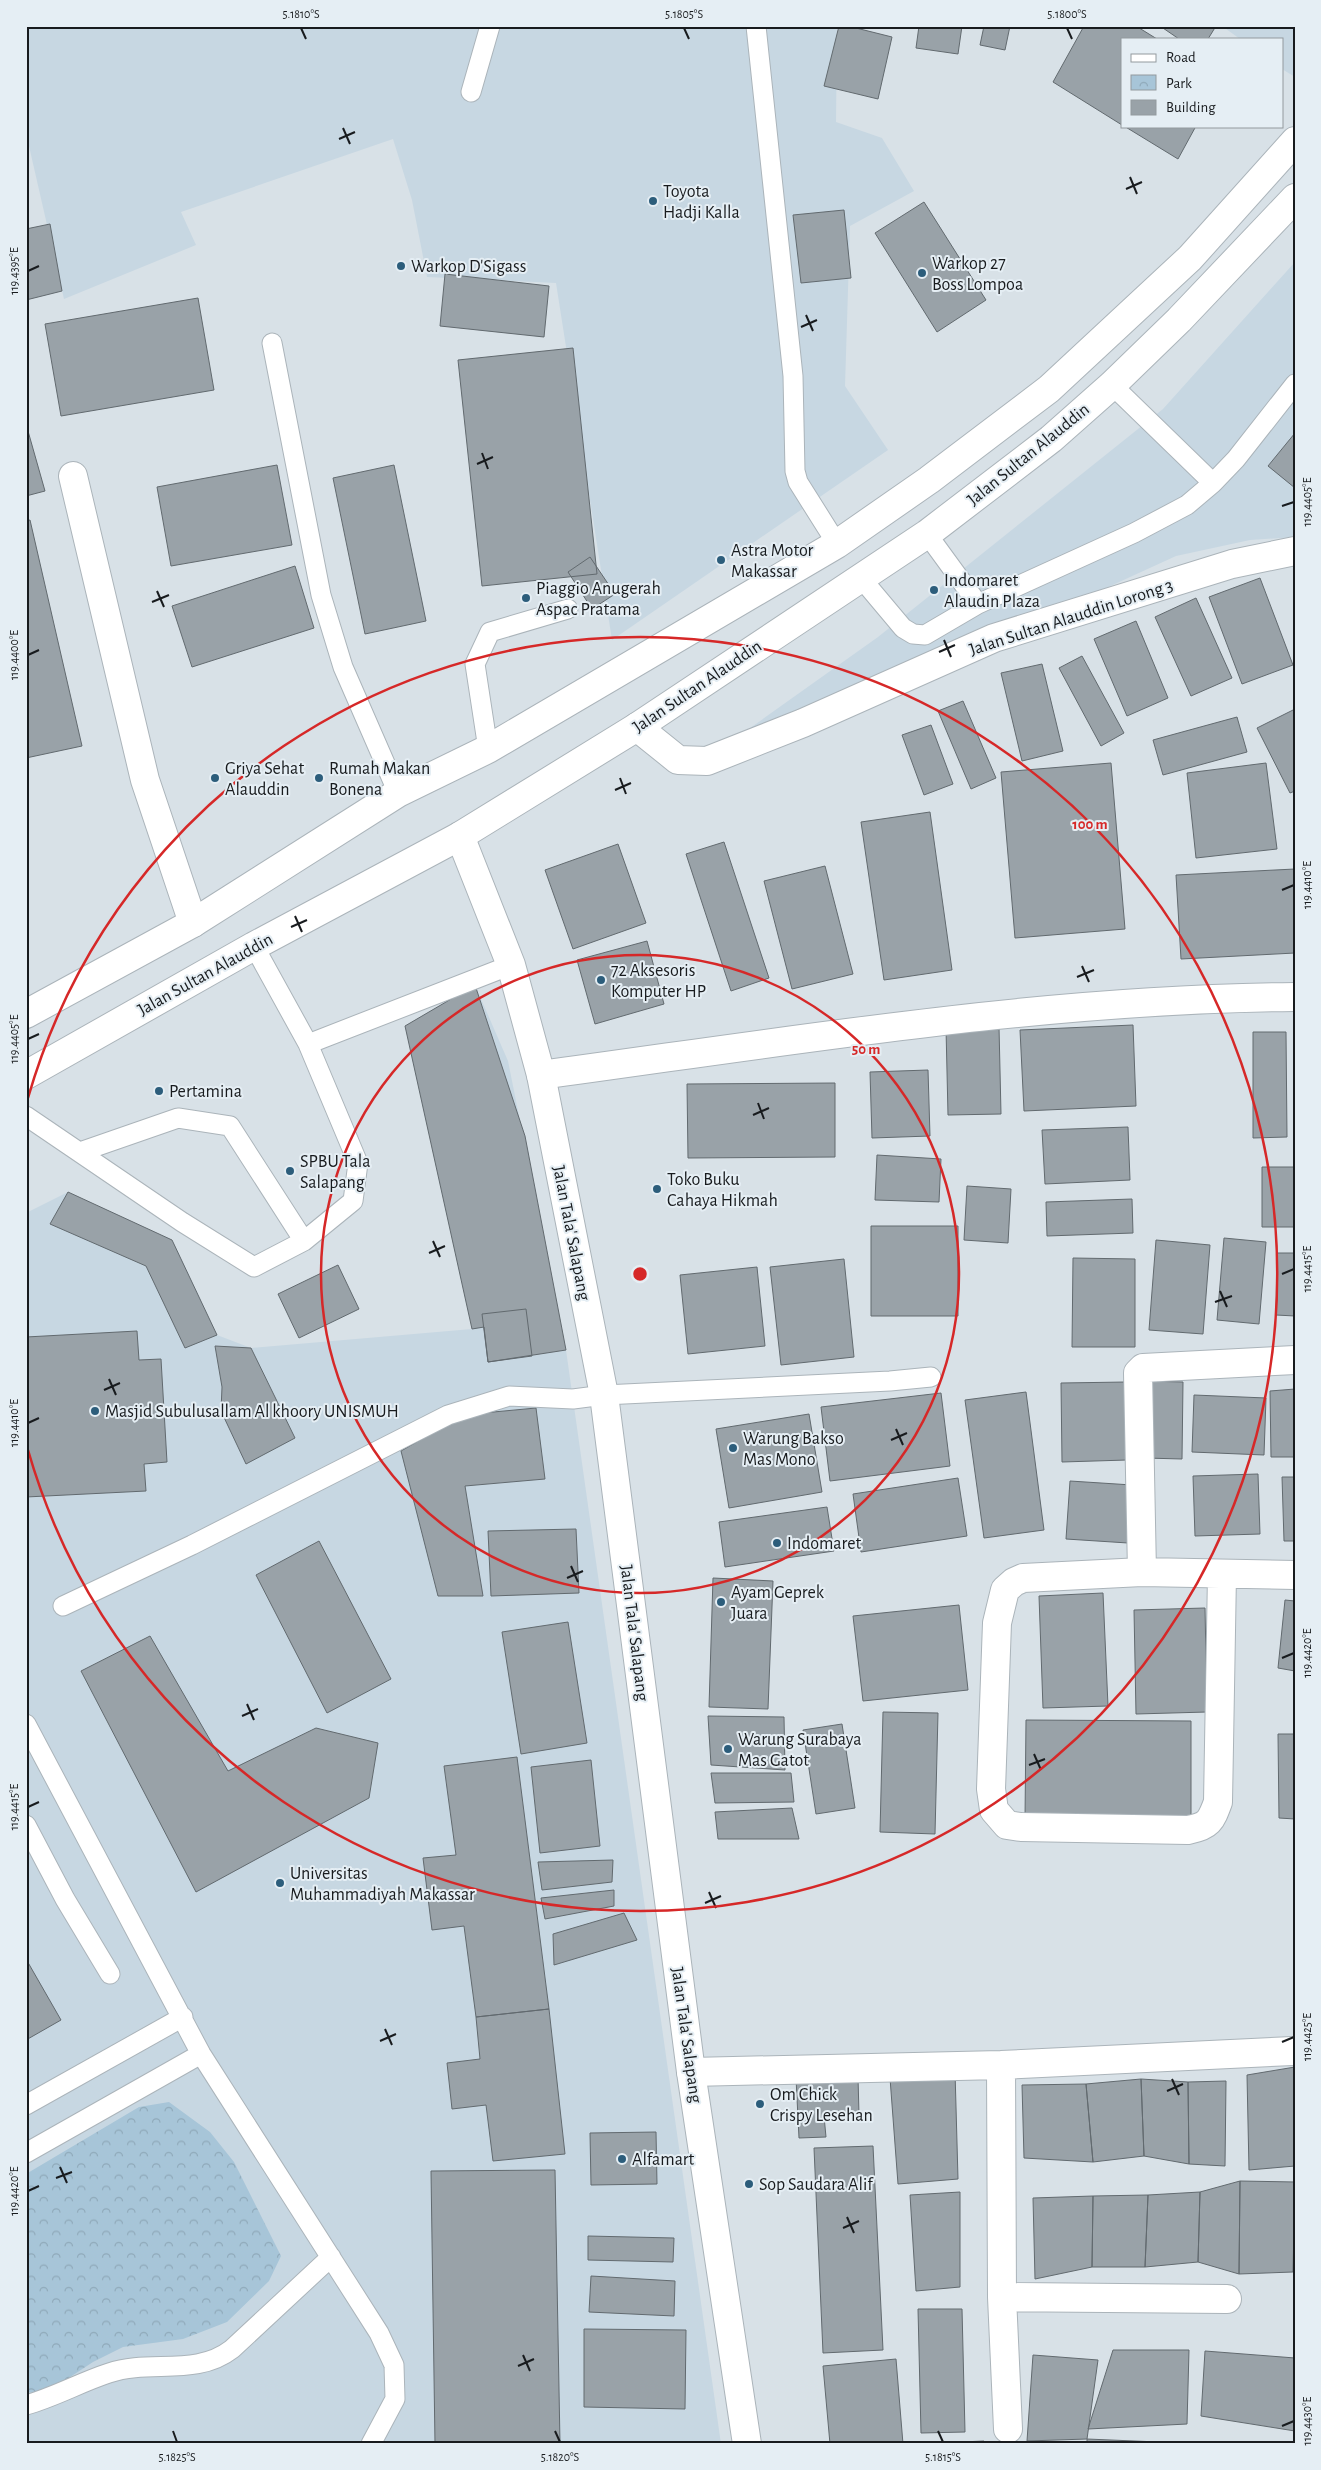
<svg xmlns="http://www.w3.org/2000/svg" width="1321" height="2470" font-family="'Alegreya Sans',sans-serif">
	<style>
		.built { fill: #c7d7e2 }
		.park { fill: url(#park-crowns) }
		.building { fill: #99a2a8; stroke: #626a6f }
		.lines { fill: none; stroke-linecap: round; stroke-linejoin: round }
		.service-casing { stroke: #abb4ba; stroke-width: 21 }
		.minor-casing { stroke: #abb4ba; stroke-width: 30 }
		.secondary-casing { stroke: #abb4ba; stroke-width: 30 }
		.trunk-casing { stroke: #abb4ba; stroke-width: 30 }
		.service { stroke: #fff; stroke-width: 19 }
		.minor { stroke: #fff; stroke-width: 28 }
		.secondary { stroke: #fff; stroke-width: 28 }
		.trunk { stroke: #fff; stroke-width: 28 }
		.ticks { fill: none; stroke: #181b1e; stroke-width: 2 }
		.ring { fill: none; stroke: #d62828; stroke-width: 2.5 }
		.poi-dot { fill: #2c5d7b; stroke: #e5eef4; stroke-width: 2 }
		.labels { text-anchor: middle; stroke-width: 4; stroke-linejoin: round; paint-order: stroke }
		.poi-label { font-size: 18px; fill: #181b1e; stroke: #e5eef4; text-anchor: start }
		.street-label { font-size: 18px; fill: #181b1e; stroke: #e5eef4 }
		.centre { fill: #d62828; stroke: #e5eef4; stroke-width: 2.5 }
		.ring-label { font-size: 15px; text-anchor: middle; font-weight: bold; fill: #d62828; stroke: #e5eef4; stroke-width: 4; stroke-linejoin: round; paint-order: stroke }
		.neatline { fill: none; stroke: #181b1e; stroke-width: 2 }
		.ticks-label { font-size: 12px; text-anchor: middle; fill: #181b1e }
	</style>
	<defs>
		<pattern id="park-crowns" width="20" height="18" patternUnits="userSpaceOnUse" patternTransform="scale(1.25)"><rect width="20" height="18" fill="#a7c5d8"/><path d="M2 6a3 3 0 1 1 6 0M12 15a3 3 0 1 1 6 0" fill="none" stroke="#8fa9b9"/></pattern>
	</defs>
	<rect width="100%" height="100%" fill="#d8e1e7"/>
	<!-- built -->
	<path class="built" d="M26,26H837L836,122L882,138L914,191L850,226L845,386L888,450L612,640L556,283L427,277L412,200L393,139L181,212L196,245L64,299L26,133Z
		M1222,26H1295V77L1282,69V39H1240Z
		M1295,262V537L1250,540L1176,556L962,654L708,758L878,637L1163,409Z
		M475,985L508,1061L566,1350L721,2444H26V1213L68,1192L172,1240L217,1335L251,1348L472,1329L405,1026Z"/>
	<!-- park -->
	<path class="park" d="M169,2102L210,2132L234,2162L281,2256L269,2281L227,2322L183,2339L123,2347L93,2362L61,2383L34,2393L26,2392V2174L139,2107Z"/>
	<!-- building -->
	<path class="building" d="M839,26H848L892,37L878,99L824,86Z
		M919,26H962L958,54L916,48Z
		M984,26H1010L1005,50L980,45Z
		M1084,26H1136L1157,39H1122V125L1053,82Z
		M1160,26H1216L1208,39H1179Z
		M1124,126H1196L1178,159Z
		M924,202L986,300L937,332L875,233Z
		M844,210L851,278L801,283L793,215Z
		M50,224L62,291L26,300V229Z
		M445,274L549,286L544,337L440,326Z
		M198,298L214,390L61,416L45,324Z
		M573,348L597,574L482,586L458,360Z
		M26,424L45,491L26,496Z
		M1295,433V488L1268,466Z
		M277,465L292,545L171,566L157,487Z
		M394,465L426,621L365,634L333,478Z
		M30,520L82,746L26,758V521Z
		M590,557L615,594L592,609L568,572Z
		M295,566L314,628L192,667L172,606Z
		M1260,578L1293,665L1242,684L1209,597Z
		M1196,598L1232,678L1191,696L1155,617Z
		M1136,621L1168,698L1127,716L1094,639Z
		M1082,656L1124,733L1101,746L1059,668Z
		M1042,664L1063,751L1022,761L1001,673Z
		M963,701L996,778L971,789L938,711Z
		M1295,709V791L1290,793L1257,728Z
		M1237,717L1247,752L1163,775L1153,740Z
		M931,725L953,784L924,795L902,735Z
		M1111,763L1125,929L1015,938L1001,772Z
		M1266,763L1277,849L1196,858L1187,773Z
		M930,812L952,970L884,980L861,822Z
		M724,842L769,978L731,991L686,854Z
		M618,844L646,923L573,949L545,870Z
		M825,866L853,974L792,989L764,881Z
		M1295,869V953L1181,959L1176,875Z
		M647,941L664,1004L595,1024L577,960Z
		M475,985L525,1136L566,1350L488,1362L484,1327L472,1329L405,1026Z
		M1133,1025L1136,1106L1024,1111L1020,1030Z
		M999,1027L1001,1114L948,1115L946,1028Z
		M1253,1032H1286L1287,1137L1253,1138Z
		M928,1070L930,1136L872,1138L870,1072Z
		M835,1083V1157L688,1158L687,1084Z
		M1128,1127L1130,1180L1045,1184L1042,1130Z
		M877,1155L941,1159L939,1202L875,1200Z
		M1262,1167H1295V1227H1262Z
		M967,1186L1011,1189L1008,1243L964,1240Z
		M68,1192L172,1240L217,1335L185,1348L146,1266L50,1224Z
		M1132,1199L1133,1233L1047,1236L1046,1202Z
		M871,1226H958V1316H871Z
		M1224,1238L1266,1242L1259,1324L1217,1320Z
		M1156,1240L1210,1245L1203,1334L1149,1330Z
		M1277,1253H1295V1316L1276,1315Z
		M1073,1258L1135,1259V1347H1072Z
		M844,1259L854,1357L781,1365L770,1267Z
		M338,1265L359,1309L299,1338L278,1294Z
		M757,1267L765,1346L688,1354L680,1275Z
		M526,1309L532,1356L488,1362L482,1314Z
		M137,1331L139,1360L161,1359L167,1462L144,1464L146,1491L26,1497V1337Z
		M215,1346L251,1348L295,1438L246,1464L221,1411L222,1387Z
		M1146,1381L1183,1382L1182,1459L1145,1458Z
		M1126,1382L1127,1460L1062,1462L1061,1383Z
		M1295,1389V1457H1271L1270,1391Z
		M1026,1392L1044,1530L984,1538L965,1400Z
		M941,1393L950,1466L830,1481L821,1407Z
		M1194,1395L1266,1398L1264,1455L1192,1452Z
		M536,1408L545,1479L465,1486L483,1596H438L401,1451L434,1432L472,1414Z
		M809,1414L822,1492L729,1508L716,1429Z
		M1258,1474L1260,1534L1195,1536L1193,1476Z
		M1282,1477H1295V1541H1284Z
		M958,1478L967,1536L861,1552L853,1494Z
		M1070,1481L1132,1485L1128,1543L1066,1539Z
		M827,1507L834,1551L725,1567L719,1522Z
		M576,1529L579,1593L491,1596L488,1531Z
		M319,1541L391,1679L327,1713L256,1575Z
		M713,1578L773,1581L768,1709L709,1707Z
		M1103,1593L1108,1706L1043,1708L1039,1596Z
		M1285,1600L1295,1601V1671L1278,1668Z
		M959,1605L968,1690L863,1701L853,1616Z
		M1205,1608L1207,1712L1136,1714L1134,1610Z
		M568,1622L587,1743L521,1754L502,1632Z
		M150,1636L228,1771L316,1728L378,1743L369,1798L196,1892L81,1671Z
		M883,1712L938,1713L935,1834L880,1832Z
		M708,1716L784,1717L785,1770L711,1765Z
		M1026,1720L1191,1721V1820L1025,1819Z
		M842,1724L855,1808L816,1814L803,1730Z
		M1278,1734H1295V1819L1279,1818Z
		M517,1757L549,2009L476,2017L464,1926L432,1930L423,1858L456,1855L444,1766Z
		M591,1760L600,1846L540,1853L531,1767Z
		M711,1773H791L794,1802L715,1803Z
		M792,1808L799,1839H718L715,1812Z
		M613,1860L612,1882L542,1890L538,1862Z
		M614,1890V1906L545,1919L541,1898Z
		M624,1913L637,1940L554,1965L553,1934Z
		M26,1959L61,2020L26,2040Z
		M549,2009L565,2154L493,2161L486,2105L452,2109L447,2063L480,2059L476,2017Z
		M1295,2067V2166L1249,2170L1247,2075Z
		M955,2071L958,2179L898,2184L890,2078Z
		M858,2077L859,2115L824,2116L826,2137L799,2138L796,2078Z
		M1141,2079L1188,2082L1189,2164L1144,2156Z
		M1141,2079L1144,2156L1093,2162L1086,2084Z
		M1226,2081L1225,2166L1189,2164L1188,2082Z
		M1086,2084L1093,2162L1024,2158L1022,2085Z
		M656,2132L657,2184L591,2185L590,2133Z
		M873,2146L883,2350L823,2353L814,2148Z
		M555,2170L560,2444H435L431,2171Z
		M1240,2181L1295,2182L1293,2272L1239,2274Z
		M1240,2181L1239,2274L1198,2262L1200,2192Z
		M960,2192V2287L916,2291L910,2195Z
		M1200,2192L1198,2262L1145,2267L1148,2195Z
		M1148,2195L1145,2267H1092L1093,2196Z
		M1093,2196L1092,2267L1035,2279L1033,2198Z
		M588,2236L674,2238L673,2262L588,2260Z
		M591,2276L675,2281L674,2316L589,2312Z
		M918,2309H962L965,2432L921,2433Z
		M584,2329L686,2330L685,2409L584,2407Z
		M1113,2350H1189L1187,2424L1088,2429Z
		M1205,2351L1295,2358V2431L1201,2416Z
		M1033,2355L1098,2360L1087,2439L1027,2441Z
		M896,2359L903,2444H830L823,2366Z
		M1087,2439L1182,2443L1087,2444Z
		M984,2441V2444H916Z"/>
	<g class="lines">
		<defs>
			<path id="service" d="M756,26L793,376L795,471L798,482L837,544
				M471,92L490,26
				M272,343L321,595L343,667L398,793
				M1112,385L1213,483L1236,459L1295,384
				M927,534L978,604
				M861,578L903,628L913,634L925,635L978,604L1134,533L1187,505L1213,483
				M488,749L475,664L490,632L568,609
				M308,1044L511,965
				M26,1116L182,1222L254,1267L304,1241L353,1201L358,1163L308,1044L254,946
				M80,1152L178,1118L230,1126L304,1241
				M63,1606L192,1545L448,1415L509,1396L573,1399L604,1395L890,1381L931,1377
				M26,1724L201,2054L379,2333L394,2365L395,2399L371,2444
				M26,1825L65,1899L110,1974
				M26,2105L183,2017
				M26,2153L201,2054
				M26,2405C55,2397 81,2382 109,2373C150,2359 196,2377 232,2349L331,2257"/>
			<path id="minor" d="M73,476L145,780L193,923
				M637,727L678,760L707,761L803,723L994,638L1232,564L1295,551
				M541,1075C792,1041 1042,999 1295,997
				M1142,1572L1138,1373L1143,1368L1295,1360
				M1222,1574L1218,1802C1211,1821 1209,1826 1188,1830L1021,1827L1007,1825L994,1810L991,1789L997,1623L1005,1590L1014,1582L1023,1578L1142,1572L1295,1575
				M1001,2065L1002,2297L1008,2429
				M691,2072L1001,2065L1293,2051
				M1002,2297L1227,2299"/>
			<path id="secondary" d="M460,836L511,965L541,1075L604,1395L691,2072L747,2444"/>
			<path id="trunk" d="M26,1014L193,923L398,793L488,749L837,544L929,480L1049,389L1190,258L1295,141
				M26,1075L254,946L460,836L637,727L927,534L1051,439L1112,385L1179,320L1295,198"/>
		</defs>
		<!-- service casing -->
		<use href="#service" class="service-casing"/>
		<!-- minor casing -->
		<use href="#minor" class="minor-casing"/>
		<!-- secondary casing -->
		<use href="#secondary" class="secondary-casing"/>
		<!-- trunk casing -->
		<use href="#trunk" class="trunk-casing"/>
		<!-- service -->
		<use href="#service" class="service"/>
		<!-- minor -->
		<use href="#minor" class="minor"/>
		<!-- secondary -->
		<use href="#secondary" class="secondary"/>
		<!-- trunk -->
		<use href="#trunk" class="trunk"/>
	</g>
	<!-- ticks -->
	<path class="ticks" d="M301,28L306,39M684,28L689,39M1067,28L1072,39M343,128L350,144M339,139L355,132M1130,177L1137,194M1126,189L1142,182M28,271L39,266M806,315L813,331M801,327L817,320M482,453L488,469M477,464L493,457M1282,506L1294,502M157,591L164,607M152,602L169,595M944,640L951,657M939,652L955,645M28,655L39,650M620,778L626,794M615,790L631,783M1282,890L1294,885M295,916L302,932M291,927L307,920M1082,966L1089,982M1077,977L1094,970M28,1039L39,1034M758,1103L764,1119M753,1115L769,1108M433,1241L440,1257M429,1253L445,1246M1282,1274L1294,1269M1220,1291L1227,1307M1215,1302L1232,1296M109,1379L116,1395M104,1390L120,1383M28,1423L39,1418M896,1429L903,1445M891,1440L907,1433M571,1566L578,1582M567,1578L583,1571M1282,1658L1294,1653M247,1704L254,1720M242,1716L258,1709M1034,1754L1041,1770M1029,1765L1045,1759M28,1807L39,1802M709,1892L716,1908M705,1903L721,1896M385,2029L392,2045M380,2041L396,2034M1282,2042L1294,2037M1172,2079L1179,2095M1167,2091L1183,2084M60,2167L67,2183M56,2178L72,2172M28,2191L39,2186M847,2217L854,2233M843,2228L859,2221M523,2355L530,2371M518,2366L534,2359M1282,2426L1294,2421M173,2431L177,2442M555,2431L560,2442M938,2431L943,2442"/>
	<!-- distance rings -->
	<g class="ring">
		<circle cx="640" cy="1274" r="319"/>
		<path d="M28 1098A637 637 0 1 1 28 1450"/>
	</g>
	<!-- markers -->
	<g class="poi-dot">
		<circle cx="653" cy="201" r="5"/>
		<circle cx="401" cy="266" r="5"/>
		<circle cx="922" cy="273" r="5"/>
		<circle cx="721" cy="560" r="5"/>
		<circle cx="934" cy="590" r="5"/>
		<circle cx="526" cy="598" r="5"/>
		<circle cx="215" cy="778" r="5"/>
		<circle cx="319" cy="778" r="5"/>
		<circle cx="601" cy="980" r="5"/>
		<circle cx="159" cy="1091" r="5"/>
		<circle cx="290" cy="1171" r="5"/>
		<circle cx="657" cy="1189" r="5"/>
		<circle cx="95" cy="1411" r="5"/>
		<circle cx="733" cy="1448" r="5"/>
		<circle cx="777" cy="1543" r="5"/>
		<circle cx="721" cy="1602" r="5"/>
		<circle cx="728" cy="1749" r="5"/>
		<circle cx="280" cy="1883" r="5"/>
		<circle cx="760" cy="2104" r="5"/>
		<circle cx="622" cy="2159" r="5"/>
		<circle cx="749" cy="2184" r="5"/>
	</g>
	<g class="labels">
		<!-- poi labels -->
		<g class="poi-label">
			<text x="663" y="197">Toyota<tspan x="663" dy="21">Hadji Kalla</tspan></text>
			<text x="932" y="269">Warkop 27<tspan x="932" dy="21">Boss Lompoa</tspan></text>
			<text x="411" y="272">Warkop D'Sigass</text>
			<text x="731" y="556">Astra Motor<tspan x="731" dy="21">Makassar</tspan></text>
			<text x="944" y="586">Indomaret<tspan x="944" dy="21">Alaudin Plaza</tspan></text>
			<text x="536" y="594">Piaggio Anugerah<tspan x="536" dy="21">Aspac Pratama</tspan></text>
			<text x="225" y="774">Griya Sehat<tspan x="225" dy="21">Alauddin</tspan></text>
			<text x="329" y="774">Rumah Makan<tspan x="329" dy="21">Bonena</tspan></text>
			<text x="611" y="976">72 Aksesoris<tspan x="611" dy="21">Komputer HP</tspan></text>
			<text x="169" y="1097">Pertamina</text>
			<text x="300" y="1167">SPBU Tala<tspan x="300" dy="21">Salapang</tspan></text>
			<text x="667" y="1185">Toko Buku<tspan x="667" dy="21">Cahaya Hikmah</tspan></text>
			<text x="105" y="1417">Masjid Subulusallam Al khoory UNISMUH</text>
			<text x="743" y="1444">Warung Bakso<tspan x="743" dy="21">Mas Mono</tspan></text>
			<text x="787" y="1549">Indomaret</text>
			<text x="731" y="1598">Ayam Geprek<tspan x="731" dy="21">Juara</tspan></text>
			<text x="738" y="1745">Warung Surabaya<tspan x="738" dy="21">Mas Gatot</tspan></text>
			<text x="290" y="1879">Universitas<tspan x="290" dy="21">Muhammadiyah Makassar</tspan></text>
			<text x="770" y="2100">Om Chick<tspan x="770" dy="21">Crispy Lesehan</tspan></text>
			<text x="632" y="2165">Alfamart</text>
			<text x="759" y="2190">Sop Saudara Alif</text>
		</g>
		<!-- street labels -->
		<g class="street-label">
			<text transform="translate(1028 454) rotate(-39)" y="6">Jalan Sultan Alauddin</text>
			<text transform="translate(1071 617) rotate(-18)" y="6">Jalan Sultan Alauddin Lorong 3</text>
			<text transform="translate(697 686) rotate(-34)" y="6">Jalan Sultan Alauddin</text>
			<text transform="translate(205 974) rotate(-29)" y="6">Jalan Sultan Alauddin</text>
			<text transform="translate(572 1233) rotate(79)" y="6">Jalan Tala' Salapang</text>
			<text transform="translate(635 1633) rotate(83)" y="6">Jalan Tala' Salapang</text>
			<text transform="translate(687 2035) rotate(82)" y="6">Jalan Tala' Salapang</text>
		</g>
	</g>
	<circle cx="640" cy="1274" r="8" class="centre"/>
	<g class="ring-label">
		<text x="1090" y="829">100 m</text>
		<text x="866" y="1054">50 m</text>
	</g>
	<!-- border -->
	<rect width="1321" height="2470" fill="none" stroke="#e5eef4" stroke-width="55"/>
	<!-- legend -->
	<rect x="1121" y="38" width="162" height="90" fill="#e5eef4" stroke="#939a9e"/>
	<rect x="1131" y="54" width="25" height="8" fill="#ffffff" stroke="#939a9e"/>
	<text x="1166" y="62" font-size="15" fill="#181b1e">Road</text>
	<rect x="1131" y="75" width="25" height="15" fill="url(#park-crowns)" stroke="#939a9e"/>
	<text x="1166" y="88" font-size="15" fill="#181b1e">Park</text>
	<rect x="1131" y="100" width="25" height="15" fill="#99a2a8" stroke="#939a9e"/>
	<text x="1166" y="112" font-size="15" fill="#181b1e">Building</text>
	<rect x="28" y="28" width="1266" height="2414" class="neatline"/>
	<g class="ticks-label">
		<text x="301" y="18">5.1810°S</text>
		<text x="684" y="18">5.1805°S</text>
		<text x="1067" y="18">5.1800°S</text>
		<text transform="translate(14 271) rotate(-90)" y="4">119.4395°E</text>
		<text transform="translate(1307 502) rotate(-90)" y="4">119.4405°E</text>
		<text transform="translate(14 655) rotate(-90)" y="4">119.4400°E</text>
		<text transform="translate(1307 885) rotate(-90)" y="4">119.4410°E</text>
		<text transform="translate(14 1039) rotate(-90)" y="4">119.4405°E</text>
		<text transform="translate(1307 1269) rotate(-90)" y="4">119.4415°E</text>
		<text transform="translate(14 1423) rotate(-90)" y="4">119.4410°E</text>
		<text transform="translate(1307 1653) rotate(-90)" y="4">119.4420°E</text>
		<text transform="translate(14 1807) rotate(-90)" y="4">119.4415°E</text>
		<text transform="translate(1307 2037) rotate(-90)" y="4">119.4425°E</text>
		<text transform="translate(14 2191) rotate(-90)" y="4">119.4420°E</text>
		<text transform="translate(1307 2421) rotate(-90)" y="4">119.4430°E</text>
		<text x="177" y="2461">5.1825°S</text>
		<text x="560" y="2461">5.1820°S</text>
		<text x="943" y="2461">5.1815°S</text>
	</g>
</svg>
